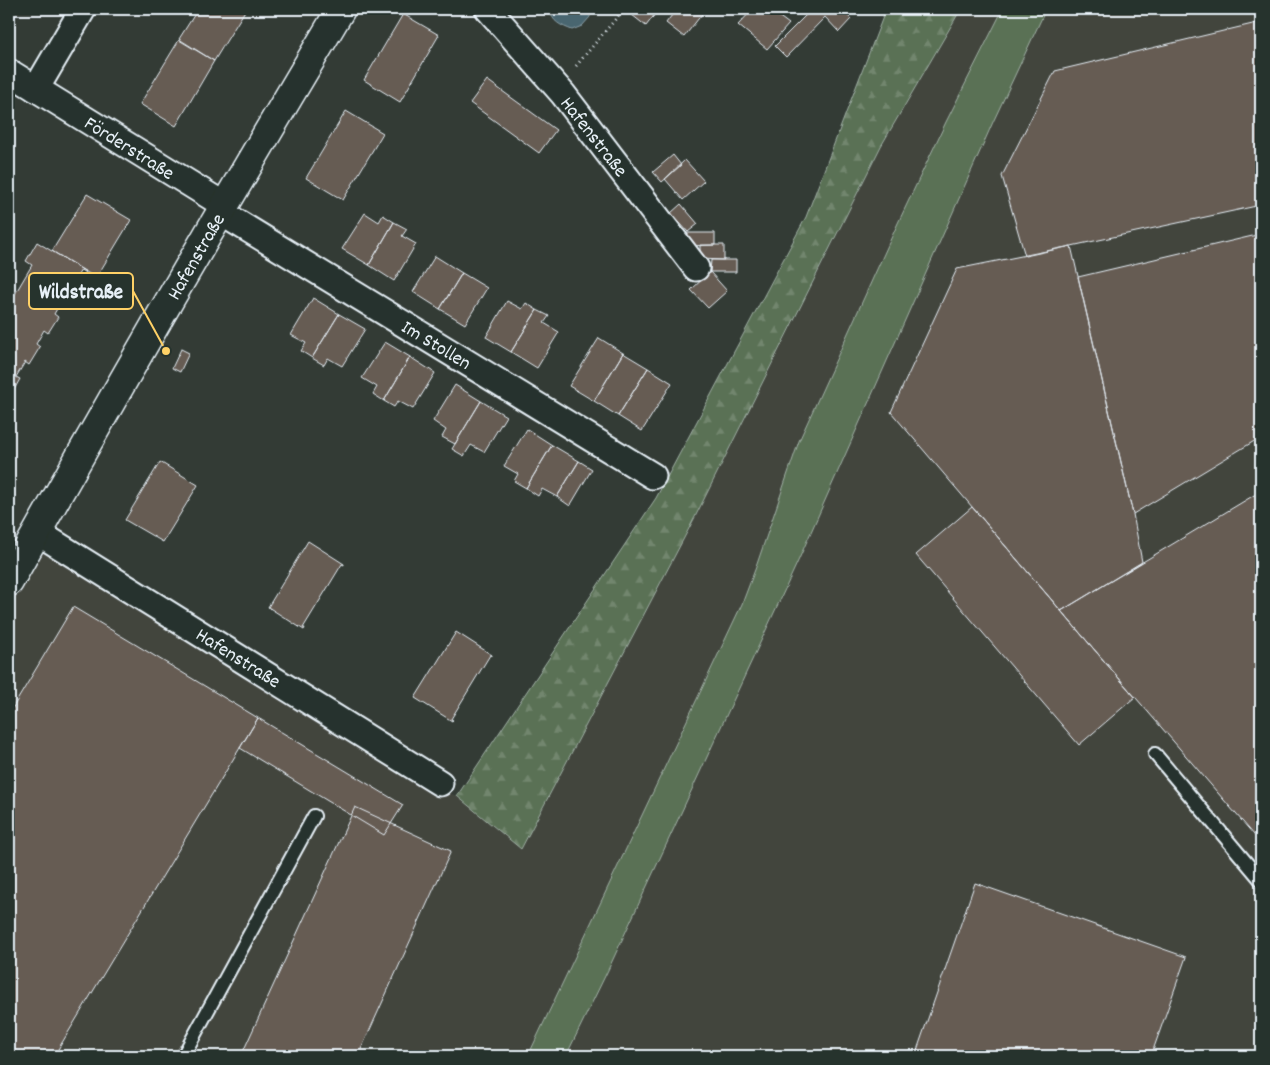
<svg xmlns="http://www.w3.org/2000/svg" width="1270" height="1065" font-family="Dekko,sans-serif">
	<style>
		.built { fill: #42453e }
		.grass { fill: #5a7155; stroke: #a1b1a6 }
		.forest { fill: url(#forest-firs); stroke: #a1b1a6 }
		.water { fill: #4a6670; stroke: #899ea6 }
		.building { fill: #665b53; stroke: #e8f1f8 }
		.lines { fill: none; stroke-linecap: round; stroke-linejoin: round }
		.service-casing { stroke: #e8f1f8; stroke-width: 16 }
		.minor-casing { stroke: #e8f1f8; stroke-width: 29 }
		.tertiary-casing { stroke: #e8f1f8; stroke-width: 31 }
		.path { stroke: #e8f1f8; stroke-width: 3; stroke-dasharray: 1 4; stroke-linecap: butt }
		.service { stroke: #26332d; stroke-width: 12 }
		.minor { stroke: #26332d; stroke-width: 25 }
		.tertiary { stroke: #26332d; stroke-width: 28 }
		.labels { text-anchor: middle; stroke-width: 4; stroke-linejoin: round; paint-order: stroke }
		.street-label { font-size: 20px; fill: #e8f1f8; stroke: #26332d }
		.leader { fill: none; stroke: #ffd166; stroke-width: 2 }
		.callout-dot { fill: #ffd166; stroke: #26332d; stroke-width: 2 }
		.callout { fill: #26332d; stroke: #ffd166; stroke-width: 2 }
		.callout-label { font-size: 21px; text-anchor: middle; font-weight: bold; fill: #e8f1f8 }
	</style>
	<defs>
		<pattern id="forest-firs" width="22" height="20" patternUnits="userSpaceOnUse" patternTransform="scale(1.25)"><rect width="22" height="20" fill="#5a7155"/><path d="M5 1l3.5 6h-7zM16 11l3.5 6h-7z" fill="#72866e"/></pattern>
	</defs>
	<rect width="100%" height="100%" fill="#333b35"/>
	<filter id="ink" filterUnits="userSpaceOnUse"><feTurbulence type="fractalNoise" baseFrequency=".02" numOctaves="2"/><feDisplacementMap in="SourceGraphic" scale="10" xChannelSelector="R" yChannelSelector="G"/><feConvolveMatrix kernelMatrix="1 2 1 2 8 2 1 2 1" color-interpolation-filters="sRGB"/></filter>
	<g filter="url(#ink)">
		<!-- built -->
		<path class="built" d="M961,9H1261V1056H9V593L40,536L438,789L457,796L521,849L695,517L881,146Z"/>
		<!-- grass -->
		<path class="grass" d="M1003,9H1046L993,122L799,559L608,970L566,1056H528L742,604L756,567L799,441L898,223L946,122Z"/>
		<!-- forest -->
		<path class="forest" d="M886,9H961L881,146L695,517L521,849L457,796L656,498L806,217Z"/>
		<!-- water -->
		<path class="water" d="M550,9H590V17L582,26L572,30C562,26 551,22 550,9Z"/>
		<!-- building -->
		<path class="building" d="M198,9H246L214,61L179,39Z
			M629,9H659L646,26L627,11Z
			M664,9H706L684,37L666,23L672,15Z
			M753,9H769L789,24L767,49L738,25Z
			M812,9H841L851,19L839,32L825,17L786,57L775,46Z
			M403,14L439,35L400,102L364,80Z
			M1261,22V205L1025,256L1002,176L1055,71Z
			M179,40L214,61L176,126L140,104Z
			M487,80L556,130L539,153L470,103Z
			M346,111L383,133L343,200L306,178Z
			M673,155L681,165L662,182L653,172Z
			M685,160L704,181L683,200L665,179Z
			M87,194L131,220L96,278L52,251Z
			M681,204L698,224L688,232L671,213Z
			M365,213L379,222L383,215L394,222L369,265L342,249Z
			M394,222L407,229L402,236L416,244L394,281L369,265Z
			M687,233H715V245L687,246Z
			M1261,234V437L1133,514L1078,277Z
			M37,242L86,272L85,273L81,270L73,283L77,286L67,303L62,300L54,314L58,317L48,333L44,330L36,344L40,347L29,365L25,362L16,377L20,379L11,395L9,394V304L32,265L26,261Z
			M700,245H724V260L700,259Z
			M1071,246L1133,514L1142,562L1061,611L891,412L957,269Z
			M435,256L462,273L440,309L413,292Z
			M711,260H736V272H710Z
			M710,272L727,291L708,308L691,290Z
			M462,273L487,288L465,324L440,309Z
			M313,298L339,314L312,358L301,351L306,343L291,335Z
			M507,301L522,309L526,303L537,310L511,352L486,337Z
			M537,310L549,316L544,323L559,332L537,368L511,352Z
			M339,314L365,329L342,366L328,358L324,365L312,358Z
			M599,338L623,353L594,401L569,386Z
			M385,342L410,357L384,401L373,394L377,387L362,378Z
			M181,349L189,353L180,372L172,368Z
			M623,353L648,368L618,416L594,401Z
			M410,357L435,373L413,409L398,401L394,407L384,401Z
			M648,368L672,383L642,431L618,416Z
			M455,385L481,401L455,444L442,437L446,430L433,421Z
			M481,401L506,416L484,452L471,445L464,456L452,449Z
			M527,429L552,445L526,488L514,481L518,474L504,466Z
			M552,445L579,461L557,497L542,489L538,496L526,488Z
			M579,461L592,469L570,506L557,497Z
			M160,462L198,485L163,542L125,520Z
			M1261,491V843L1061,611Z
			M972,507L1135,697L1079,745L916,555Z
			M308,541L344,564V565L342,564L303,628H305L304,630L268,607Z
			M73,607L258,718L54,1056H9V714Z
			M456,632L492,655V656L490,655L451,719L453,720L452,721L415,698Z
			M258,718L403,805L384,835L240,748Z
			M355,807L451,851L358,1056H241Z
			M975,883L1186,957L1151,1056H915Z"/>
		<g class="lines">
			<defs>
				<path id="service" d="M1155,754L1261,880
					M183,1056L314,816"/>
				<path id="minor" d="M488,9L563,94L696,268
					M9,72L224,205
					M36,89L83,9
					M220,212L653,476
					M37,532L440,783"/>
				<path id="tertiary" d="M9,582C117,389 228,198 341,9"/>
			</defs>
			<!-- service casing -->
			<use href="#service" class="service-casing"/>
			<!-- minor casing -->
			<use href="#minor" class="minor-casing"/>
			<!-- tertiary casing -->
			<use href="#tertiary" class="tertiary-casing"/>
			<!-- path -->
			<path class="path" d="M576,66L624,9"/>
			<!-- service -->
			<use href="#service" class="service"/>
			<!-- minor -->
			<use href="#minor" class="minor"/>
			<!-- tertiary -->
			<use href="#tertiary" class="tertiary"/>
		</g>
	</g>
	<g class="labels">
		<!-- street labels -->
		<g class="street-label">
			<text transform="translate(595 136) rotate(52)" y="7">Hafenstraße</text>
			<text transform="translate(130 147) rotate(32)" y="7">Förderstraße</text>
			<text transform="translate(195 256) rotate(-60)" y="7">Hafenstraße</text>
			<text transform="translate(437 344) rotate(31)" y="7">Im Stollen</text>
			<text transform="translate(239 657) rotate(32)" y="7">Hafenstraße</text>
		</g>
	</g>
	<!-- callouts -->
	<path class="leader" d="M166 351L133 291"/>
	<circle class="callout-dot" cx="166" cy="351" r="5"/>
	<rect class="callout" x="29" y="273" width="104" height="36" rx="5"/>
	<g class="callout-label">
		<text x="81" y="298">Wildstraße</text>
	</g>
	<!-- margin -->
	<rect width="1270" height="1065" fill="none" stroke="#26332d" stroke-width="30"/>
	<rect x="15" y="15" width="1240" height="1035" fill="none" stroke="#e8f1f8" stroke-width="2" filter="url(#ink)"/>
</svg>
